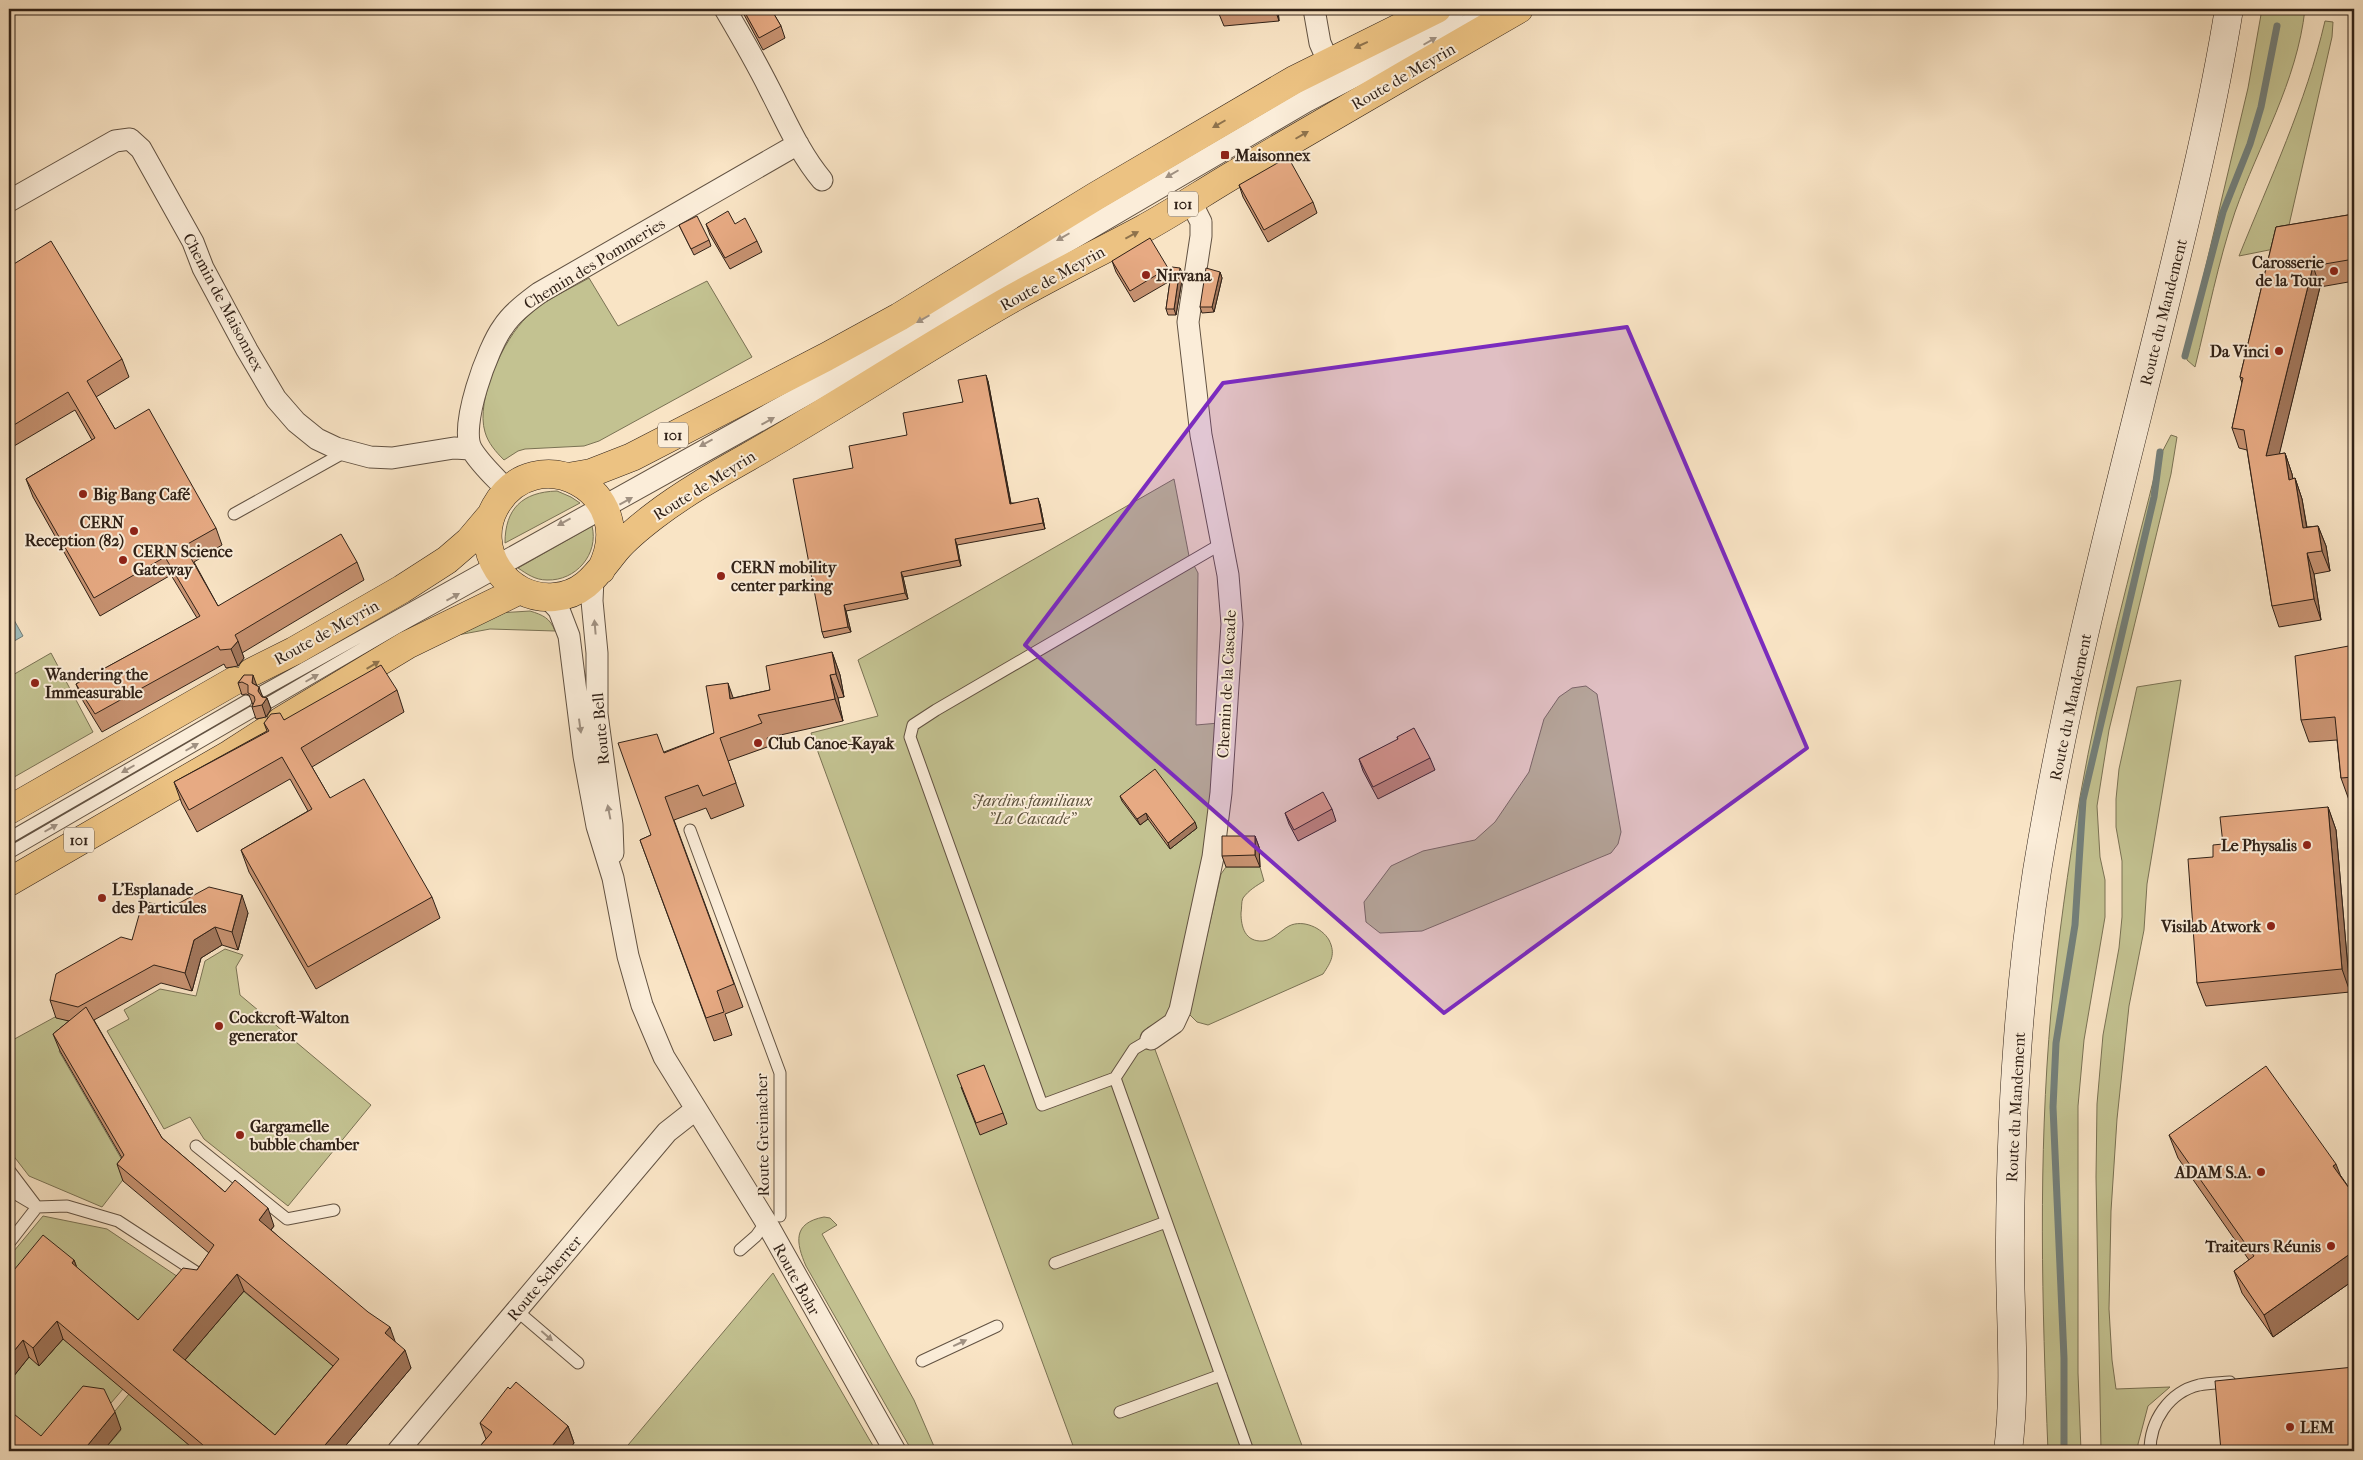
<svg xmlns="http://www.w3.org/2000/svg" width="2363" height="1460" font-family="'IM FELL French Canon',serif">
	<style>
		.green { fill: #c3c291; stroke: #7a7254 }
		.water { fill: #a0bdbc; stroke: #737f7a }
		.lines { fill: none; stroke-linecap: round; stroke-linejoin: round }
		.stream { stroke: #737f7a; stroke-width: 7 }
		.lane-casing { stroke: #625242; stroke-width: 13 }
		.street-casing { stroke: #625242; stroke-width: 23 }
		.secondary-casing { stroke: #302117; stroke-width: 29 }
		.primary-casing { stroke: #302117; stroke-width: 29 }
		.lane { stroke: #fbedd9; stroke-width: 11 }
		.street { stroke: #fbedd9; stroke-width: 21 }
		.secondary { stroke: #fbedd9; stroke-width: 28 }
		.primary { stroke: #ecc282; stroke-width: 28 }
		.wall { fill: #c79271; stroke: #302117; fill-rule: evenodd }
		.shaded-wall { fill: #a2775c; stroke: #302117 }
		.building { fill: #e7aa83; stroke: #302117; fill-rule: evenodd }
		.oneway { fill: #a09182 }
		.oneway2 { fill: #8e724c }
		.marked { fill: #7b2cbf; fill-opacity: 0.2; stroke: #7b2cbf; stroke-width: 4; stroke-linejoin: round }
		.poi-dot { fill: #8f2418; stroke: #fbedd9; stroke-width: 2 }
		.labels { text-anchor: middle; stroke-width: 4; stroke-linejoin: round; paint-order: stroke }
		.shield { fill: #fbedd9; stroke: #6d5e51; stroke-width: 1 }
		.shield-label { font-size: 15px; font-weight: bold; fill: #302117 }
		.street-label { font-size: 16px; fill: #302117; stroke: #fbedd9 }
		.poi-label { font-size: 16px; font-weight: bold; fill: #302117; stroke: #fbedd9; text-anchor: start }
		.park-label { font-size: 16px; font-style: italic; fill: #5c513c; stroke: #fbedd9 }
	</style>
	<rect width="100%" height="100%" fill="#f9e4c5"/>
	<filter id="stains"><feTurbulence type="fractalNoise" baseFrequency=".004" numOctaves="4"/><feColorMatrix values="0 0 0 0 .2 0 0 0 0 .09 0 0 0 0 .02 0 0 0 .5 -.17"/></filter>
	<radialGradient id="worn" r=".72"><stop offset=".6" stop-color="#630" stop-opacity="0"/><stop offset="1" stop-color="#630" stop-opacity=".3"/></radialGradient>
	<!-- green -->
	<path class="green" d="M2262,9H2305C2297,82 2259,144 2235,212C2218,262 2208,315 2195,367L2187,360L2186,350L2248,88Z
		M2325,21L2333,22L2332,37L2284,247L2239,256C2270,179 2306,103 2325,21Z
		M589,278L618,326L707,281L752,357L599,441L584,446L525,449L518,451L504,460C496,452 488,443 485,432C475,400 504,338 527,317C544,300 568,290 589,278Z
		M2171,435L2177,437L2171,474L2109,730L2097,806L2100,857L2105,880V917L2084,1040L2078,1106V1373L2081,1451H2048C2042,1305 2038,1159 2051,1012C2058,940 2068,868 2080,797C2100,683 2131,570 2159,458Z
		M1174,479L1189,556L1198,573L1196,725L1219,723L1211,827L1171,1016L1147,1028L1304,1451H1075L811,733L878,716L858,660Z
		M557,491L571,497L580,503L505,543C505,509 522,492 557,491Z
		M592,526C599,554 576,581 547,580C535,580 527,574 518,568Z
		M530,611C543,615 550,618 555,631L490,629L447,637L498,613Z
		M51,653L93,732L9,780V674L11,676Z
		M2181,680L2147,884L2144,930L2129,1006L2117,1119L2111,1211L2109,1309L2112,1360L2116,1389L2170,1387L2148,1406L2138,1444V1451H2101L2096,1177L2097,1104L2103,1035L2119,948L2122,917V861L2116,827V799L2119,769L2137,687Z
		M1586,686L1597,694L1621,832L1618,844L1611,853L1422,931L1380,933L1366,922L1364,902L1391,866L1423,851L1475,840L1495,822L1529,772L1544,719L1559,697L1572,688Z
		M1226,867H1260L1264,881C1256,886 1249,890 1243,898C1241,902 1242,908 1241,913C1241,927 1245,942 1263,941C1274,940 1281,930 1289,926C1303,919 1322,928 1329,940C1336,954 1331,962 1323,974L1208,1025L1197,1022L1189,1014L1221,874Z
		M225,949L243,955L236,967L240,995L371,1105L288,1206L204,1139L190,1117L164,1129L107,1031L129,1019L124,1010L160,989L196,996L205,961Z
		M55,1017L69,1021L78,1036L59,1051L129,1172L102,1207L29,1176L9,1150V1042Z
		M43,1216L107,1229L190,1285L156,1325L9,1302V1257Z
		M824,1217L830,1218L837,1225L822,1234L914,1400L936,1451H912L806,1266C796,1243 792,1223 824,1217Z
		M773,1273L876,1451H623Z
		M230,1280L350,1380L290,1451L170,1359Z
		M43,1322L123,1389L105,1410L61,1450L9,1422V1382Z
		M129,1394L196,1451H103L121,1430L111,1416Z"/>
	<!-- water -->
	<path class="water" d="M9,611L23,636L9,644Z"/>
	<g class="lines">
		<!-- stream -->
		<path class="stream" d="M2185,356L2223,212L2250,144L2261,107L2277,26
			M2064,1451V1358L2053,1107L2056,1043L2075,925L2083,800L2154,497L2160,452"/>
		<defs>
			<path id="lane" d="M234,514L345,452
				M263,691L806,388L1304,96L1406,43L1464,9
				M270,702L397,628L812,397L1310,105L1412,52L1486,9
				M690,830L780,1073V1216
				M9,838L246,701
				M9,853L252,712
				M1151,1039L1134,1049L1115,1078L1042,1105L910,737L913,725L936,710L1221,544
				M1115,1078L1248,1451
				M196,1146L287,1219L334,1210
				M9,1170L37,1207
				M9,1190L31,1203
				M37,1207L67,1206L118,1221L196,1272
				M9,1243L37,1207
				M740,1250L756,1236L766,1222
				M1055,1263L1166,1222
				M516,1310L578,1363
				M922,1361L997,1326
				M1120,1412L1221,1375
				M2150,1451C2150,1421 2169,1392 2199,1385C2209,1383 2220,1383 2230,1382"/>
			<path id="street" d="M725,9C741,36 756,62 770,90C786,121 800,154 822,180
				M1314,9L1320,43L1328,61
				M9,201L115,141L130,139L141,149L193,242L203,268L247,350L276,399L296,422L317,439L336,448L370,457L392,458L454,448L471,449
				M508,491C496,478 481,465 472,450C458,428 488,347 503,327C512,313 526,303 539,293L798,144
				M593,579L592,601L597,653V714L612,825L613,853
				M548,598L559,610L569,636L584,756L597,826L613,878L628,956L642,1005L664,1057L766,1222L895,1451
				M1151,1039L1174,1023L1180,1010L1213,857L1221,793L1232,624L1228,575L1201,435L1188,322L1201,236V222L1190,200
				M398,1451L667,1132L695,1110"/>
			<path id="secondary" d="M2008,1451C2017,1381 2009,1309 2010,1238C2011,1115 2018,992 2037,871C2068,680 2119,492 2165,304C2189,206 2213,108 2229,9"/>
			<path id="primary" d="M568,477L591,473L632,457L826,357L899,317L1096,196L1294,80L1437,9
				M601,570C642,489 534,437 495,507C472,549 506,601 554,597C585,595 598,572 616,550C627,537 641,526 654,516C684,493 716,475 748,457C838,406 923,349 1013,298C1056,274 1100,252 1143,229C1176,211 1207,190 1238,172C1332,117 1425,63 1519,9
				M252,672L294,651L402,589L447,560L469,541L491,515
				M281,721L407,645L520,590
				M9,810L234,681
				M9,882L230,754L264,732"/>
		</defs>
		<!-- lane casing -->
		<use href="#lane" class="lane-casing"/>
		<!-- street casing -->
		<use href="#street" class="street-casing"/>
		<!-- secondary casing -->
		<use href="#secondary" class="secondary-casing"/>
		<!-- primary casing -->
		<use href="#primary" class="primary-casing"/>
		<!-- lane -->
		<use href="#lane" class="lane"/>
		<!-- street -->
		<use href="#street" class="street"/>
		<!-- secondary -->
		<use href="#secondary" class="secondary"/>
		<!-- primary -->
		<use href="#primary" class="primary"/>
	</g>
	<!-- wall -->
	<path class="wall" d="M741,9H771L781,26L785,38L763,50Z
		M1219,9H1278L1279,21L1224,26L1219,14Z
		M1239,185L1313,202L1317,213L1268,242L1243,197Z
		M2354,214V281L2320,287L2279,454L2285,453L2292,474L2293,479L2295,478L2302,499L2307,527L2318,526L2326,546L2330,571L2314,574L2321,620L2279,627L2272,606L2247,450L2239,448L2232,428L2242,383L2240,377L2276,227Z
		M706,224H735L757,241L762,252L730,269L710,235Z
		M679,225L709,240L711,246L694,255Z
		M1112,261L1168,268L1171,274H1183L1176,315H1168L1166,309L1170,281L1134,302L1116,272Z
		M9,267L122,359L129,377L96,397L115,429L216,528L222,545L194,562L218,606L357,562L364,580L242,653L244,658L238,666L226,668L224,664L102,732L83,701L76,684L197,618L171,575L100,616L33,497L26,479L92,440L75,410L9,449Z
		M1220,272L1222,278L1214,312L1202,313L1200,307Z
		M988,381L1011,503L1040,504L1045,529L957,545L961,566L903,577L908,599L846,611L851,632L824,638L822,632L853,468L963,402Z
		M2354,645V800H2349L2341,778L2337,740L2309,742L2301,720Z
		M832,652L840,675L844,697L838,698L843,721L767,738L770,746L728,761L744,806L711,819L706,808L674,820L743,1007L725,1014L732,1035L714,1041L640,840L651,835L664,752L714,733L733,698L770,690Z
		M244,675L257,686L263,697L267,698L271,709L266,717L256,719L252,707L253,705L249,695L246,694L242,695L238,683Z
		M397,690L404,712L312,767L330,798L432,897L440,918L316,989L249,872L241,850L308,811L290,779L197,832L182,804L174,782L267,731L264,723L284,720Z
		M1397,737L1430,758L1435,770L1378,799L1363,771L1359,759L1398,740Z
		M1120,796L1197,828L1170,849L1148,819L1140,825L1122,801Z
		M2328,807L2336,830L2350,992L2206,1006L2197,983L2213,857L2223,844Z
		M1332,809L1336,821L1298,841L1289,824L1285,813Z
		M1255,836L1259,847L1260,867H1226L1222,856Z
		M170,908L248,913L238,950L222,945L201,958L192,991L161,983L94,1020L162,1138L225,1192L274,1226L271,1230L396,1343L411,1368L341,1451H196L63,1339L39,1366L29,1357L9,1382V1276L74,1260L77,1268L138,1320L197,1270L209,1253L123,1181L117,1164L122,1158L60,1051L53,1034L69,1021L56,1018L50,1000L132,940ZM244,1291L333,1366L275,1435L185,1360Z
		M961,1087L1003,1113L1007,1124L980,1135Z
		M2169,1135L2341,1176L2354,1195V1280L2273,1337L2242,1293L2234,1271L2249,1260L2178,1158Z
		M510,1389L568,1426L574,1443L568,1451H476L486,1439L480,1423Z"/>
	<!-- shaded-wall -->
	<path class="shaded-wall" d="M1275,9H1278L1279,21Z
		M2313,266L2320,287L2274,476L2266,456Z
		M1180,268L1183,274L1176,315L1174,309Z
		M1220,272L1222,278L1214,312L1212,307Z
		M986,375L988,381L1012,510L1010,504Z
		M2285,453L2292,474L2296,500L2289,480Z
		M2295,478L2302,499L2310,548L2303,528Z
		M1038,498L1040,504L1045,529L1043,523Z
		M2318,526L2326,546L2330,571L2322,551Z
		M955,539L957,545L961,566L959,560Z
		M2307,553L2314,574L2321,620L2314,599Z
		M901,572L903,577L908,599L905,593Z
		M844,605L846,611L851,632L848,627Z
		M238,641L244,658L238,666L231,649Z
		M832,652L840,675L844,697L836,674Z
		M253,675L257,686L252,683Z
		M830,675L838,698L843,721L835,699Z
		M728,683L736,706L730,699Z
		M259,687L263,698V703L258,691Z
		M267,698L271,709L266,717L262,705Z
		M2328,807L2336,830L2350,992L2342,969Z
		M1146,813L1148,819L1140,825L1137,819Z
		M1195,822L1197,828L1170,849L1168,843Z
		M1255,836L1259,847L1260,867L1255,855Z
		M242,895L248,913L238,950L232,932Z
		M215,927L222,945L201,958L192,991L185,973L194,940Z
		M2336,1164L2345,1187L2333,1166Z
		M268,1208L274,1226L265,1237L259,1220Z
		M2354,1251V1280L2273,1337L2264,1315Z
		M74,1260L80,1277L72,1263Z
		M237,1274L244,1291L179,1367L173,1350Z
		M57,1321L63,1339L39,1366L33,1348Z
		M390,1327L396,1344L385,1333Z
		M23,1340L29,1357L9,1382V1357Z
		M405,1350L411,1368L341,1451H320Z
		M115,1412L121,1429L103,1451H83Z
		M568,1426L574,1443L568,1451H548Z"/>
	<!-- building -->
	<path class="building" d="M743,9H771L781,26L759,38Z
		M1219,9H1275L1219,14Z
		M1288,157L1313,202L1264,230L1239,185Z
		M728,211L735,224L745,218L757,241L725,258L706,224Z
		M2354,214V259L2313,266L2266,456L2285,453L2289,480L2295,478L2303,528L2318,526L2322,551L2307,553L2314,599L2272,606L2244,430L2232,428L2243,378L2240,377L2276,227Z
		M697,216L709,240L691,249L679,225Z
		M1150,238L1168,268L1130,291L1112,261Z
		M51,241L122,359L87,381L115,429L149,409L216,528L184,546L218,606L341,534L357,562L235,635L238,641L231,649L220,650L218,646L95,714L76,684L200,616L165,557L94,598L26,479L95,438L68,392L9,428V267Z
		M1172,267L1180,268L1174,309H1166Z
		M1206,268L1220,272L1212,307H1200Z
		M986,375L1010,504L1038,498L1043,523L955,539L959,560L901,572L905,593L844,605L848,627L822,632L793,479L853,468L849,446L907,435L903,413L963,402L958,380Z
		M2354,645V777L2341,778L2335,717L2301,720L2295,656Z
		M832,652L836,674L830,675L835,699L758,715L762,723L720,738L736,783L703,796L698,785L665,797L734,984L717,991L724,1012L706,1018L640,840L651,835L618,743L657,734L664,753L714,733L706,686L728,683L730,699L770,690L766,666Z
		M381,665L397,690L301,748L330,798L364,779L432,897L308,967L241,850L312,809L282,757L189,810L174,782L269,731L264,723L271,714L280,713L284,720Z
		M244,675H253L252,683L259,687L258,691L262,697L267,698L262,705L252,707L255,700L254,696L248,693V685L242,682L238,683Z
		M1414,728L1430,758L1373,787L1359,759L1398,739L1397,737Z
		M1155,769L1195,822L1168,843L1146,813L1137,819L1120,796Z
		M1323,792L1332,809L1294,830L1285,813Z
		M2328,807L2342,969L2197,983L2188,859L2213,857V845L2223,844L2220,817Z
		M1222,836H1255V855L1222,856Z
		M209,887L242,895L232,932L215,927L194,940L185,973L154,965L78,1007L50,1000L56,974L121,937L132,940L143,901L170,908Z
		M86,1007L162,1138L225,1192L235,1180L268,1208L259,1220L368,1312L390,1327L385,1333L405,1350L320,1451H210L57,1321L33,1348L23,1340L9,1357V1276L43,1235L74,1260L72,1263L138,1320L183,1268L197,1270L214,1245L117,1164L124,1155L53,1034ZM237,1274L339,1359L275,1435L173,1350Z
		M984,1065L1003,1113L976,1123L957,1075Z
		M2266,1066L2336,1164L2333,1166L2354,1195V1251L2264,1315L2234,1271L2254,1256L2169,1135Z
		M2354,1367V1451H2221L2215,1381Z
		M516,1382L568,1426L548,1451H476L492,1432L480,1423L508,1387L510,1389Z
		M83,1386L104,1389L115,1412L83,1451H9V1410L41,1436Z"/>
	<!-- one-way arrows -->
	<defs><path id="oneway-solid" d="M-6-.8H1V-3.2L6.5 0L1 3.2V.8H-6Z" transform="scale(1.25)"/></defs>
	<g class="oneway">
		<use href="#oneway-solid" transform="translate(1430 41) rotate(-30)"/>
		<use href="#oneway-solid" transform="translate(1172 174) rotate(150)"/>
		<use href="#oneway-solid" transform="translate(1063 237) rotate(150)"/>
		<use href="#oneway-solid" transform="translate(923 319) rotate(150)"/>
		<use href="#oneway-solid" transform="translate(768 421) rotate(-29)"/>
		<use href="#oneway-solid" transform="translate(706 443) rotate(151)"/>
		<use href="#oneway-solid" transform="translate(626 501) rotate(-29)"/>
		<use href="#oneway-solid" transform="translate(564 522) rotate(151)"/>
		<use href="#oneway-solid" transform="translate(453 597) rotate(-29)"/>
		<use href="#oneway-solid" transform="translate(595 627) rotate(-95)"/>
		<use href="#oneway-solid" transform="translate(312 678) rotate(-30)"/>
		<use href="#oneway-solid" transform="translate(580 726) rotate(82)"/>
		<use href="#oneway-solid" transform="translate(192 747) rotate(-30)"/>
		<use href="#oneway-solid" transform="translate(128 769) rotate(150)"/>
		<use href="#oneway-solid" transform="translate(609 812) rotate(-101)"/>
		<use href="#oneway-solid" transform="translate(51 828) rotate(-30)"/>
		<use href="#oneway-solid" transform="translate(547 1336) rotate(41)"/>
		<use href="#oneway-solid" transform="translate(960 1343) rotate(-25)"/>
	</g>
	<g class="oneway2">
		<use href="#oneway-solid" transform="translate(1361 45) rotate(155)"/>
		<use href="#oneway-solid" transform="translate(1219 124) rotate(150)"/>
		<use href="#oneway-solid" transform="translate(1302 135) rotate(-30)"/>
		<use href="#oneway-solid" transform="translate(1132 235) rotate(-28)"/>
		<use href="#oneway-solid" transform="translate(373 665) rotate(-31)"/>
	</g>
	<!-- marked area -->
	<path class="marked" d="M1627,327L1807,748L1444,1013L1025,645L1223,383Z"/>
	<!-- markers -->
	<g class="poi-dot">
		<rect x="1220" y="150" width="10" height="10" rx="2.5"/>
		<circle cx="2334" cy="271" r="5"/>
		<circle cx="1146" cy="275" r="5"/>
		<circle cx="2279" cy="351" r="5"/>
		<circle cx="83" cy="494" r="5"/>
		<circle cx="134" cy="531" r="5"/>
		<circle cx="123" cy="560" r="5"/>
		<circle cx="721" cy="576" r="5"/>
		<circle cx="35" cy="683" r="5"/>
		<circle cx="758" cy="743" r="5"/>
		<circle cx="2307" cy="845" r="5"/>
		<circle cx="102" cy="898" r="5"/>
		<circle cx="2271" cy="926" r="5"/>
		<circle cx="219" cy="1026" r="5"/>
		<circle cx="240" cy="1135" r="5"/>
		<circle cx="2261" cy="1172" r="5"/>
		<circle cx="2331" cy="1246" r="5"/>
		<circle cx="2290" cy="1427" r="5"/>
	</g>
	<g class="labels">
		<!-- shield labels -->
		<g class="shield">
			<rect x="1168" y="191.5" width="30" height="25" rx="4"/>
			<rect x="658" y="422.5" width="30" height="25" rx="4"/>
			<rect x="64" y="827.5" width="30" height="25" rx="4"/>
		</g>
		<g class="shield-label">
			<text x="1183" y="209">101</text>
			<text x="673" y="440">101</text>
			<text x="79" y="845">101</text>
		</g>
		<!-- street labels -->
		<g class="street-label">
			<text transform="translate(1403 76) rotate(-30)" y="6">Route de Meyrin</text>
			<text transform="translate(594 263) rotate(-31)" y="6">Chemin des Pommeries</text>
			<text transform="translate(1052 278) rotate(-29)" y="6">Route de Meyrin</text>
			<text transform="translate(224 302) rotate(62)" y="6">Chemin de Maisonnex</text>
			<text transform="translate(2163 312) rotate(-76)" y="6">Route du Mandement</text>
			<text transform="translate(704 485) rotate(-32)" y="6">Route de Meyrin</text>
			<text transform="translate(326 632) rotate(-29)" y="6">Route de Meyrin</text>
			<text transform="translate(1226 684) rotate(-87)" y="6">Chemin de la Cascade</text>
			<text transform="translate(2070 707) rotate(-78)" y="6">Route du Mandement</text>
			<text transform="translate(600 729) rotate(-95)" y="6">Route Bell</text>
			<text transform="translate(2015 1107) rotate(-87)" y="6">Route du Mandement</text>
			<text transform="translate(762 1135) rotate(-91)" y="6">Route Greinacher</text>
			<text transform="translate(544 1278) rotate(-50)" y="6">Route Scherrer</text>
			<text transform="translate(797 1279) rotate(61)" y="6">Route Bohr</text>
		</g>
		<!-- poi labels -->
		<g class="poi-label">
			<text x="1235" y="161">Maisonnex</text>
			<text x="2324" y="268" text-anchor="end">Carosserie<tspan x="2324" dy="18">de la Tour</tspan></text>
			<text x="1156" y="281">Nirvana</text>
			<text x="2269" y="357" text-anchor="end">Da Vinci</text>
			<text x="93" y="500">Big Bang Café</text>
			<text x="124" y="528" text-anchor="end">CERN<tspan x="124" dy="18">Reception (82)</tspan></text>
			<text x="133" y="557">CERN Science<tspan x="133" dy="18">Gateway</tspan></text>
			<text x="731" y="573">CERN mobility<tspan x="731" dy="18">center parking</tspan></text>
			<text x="45" y="680">Wandering the<tspan x="45" dy="18">Immeasurable</tspan></text>
			<text x="768" y="749">Club Canoe-Kayak</text>
			<text x="2297" y="851" text-anchor="end">Le Physalis</text>
			<text x="112" y="895">L'Esplanade<tspan x="112" dy="18">des Particules</tspan></text>
			<text x="2261" y="932" text-anchor="end">Visilab Atwork</text>
			<text x="229" y="1023">Cockcroft-Walton<tspan x="229" dy="18">generator</tspan></text>
			<text x="250" y="1132">Gargamelle<tspan x="250" dy="18">bubble chamber</tspan></text>
			<text x="2251" y="1178" text-anchor="end">ADAM S.A.</text>
			<text x="2321" y="1252" text-anchor="end">Traiteurs Réunis</text>
			<text x="2300" y="1433">LEM</text>
		</g>
		<!-- park labels -->
		<g class="park-label">
			<text x="1032" y="806">Jardins familiaux<tspan x="1032" dy="18">"La Cascade"</tspan></text>
		</g>
	</g>
	<!-- margin -->
	<rect width="2363" height="1460" fill="none" stroke="#f9e4c5" stroke-width="30"/>
	<rect x="10" y="10" width="2343" height="1440" fill="none" stroke="#302117" stroke-width="2.5"/>
	<rect x="15" y="15" width="2333" height="1430" fill="none" stroke="#302117"/>
	<rect width="100%" height="100%" filter="url(#stains)"/>
	<rect width="100%" height="100%" fill="url(#worn)"/>
</svg>
